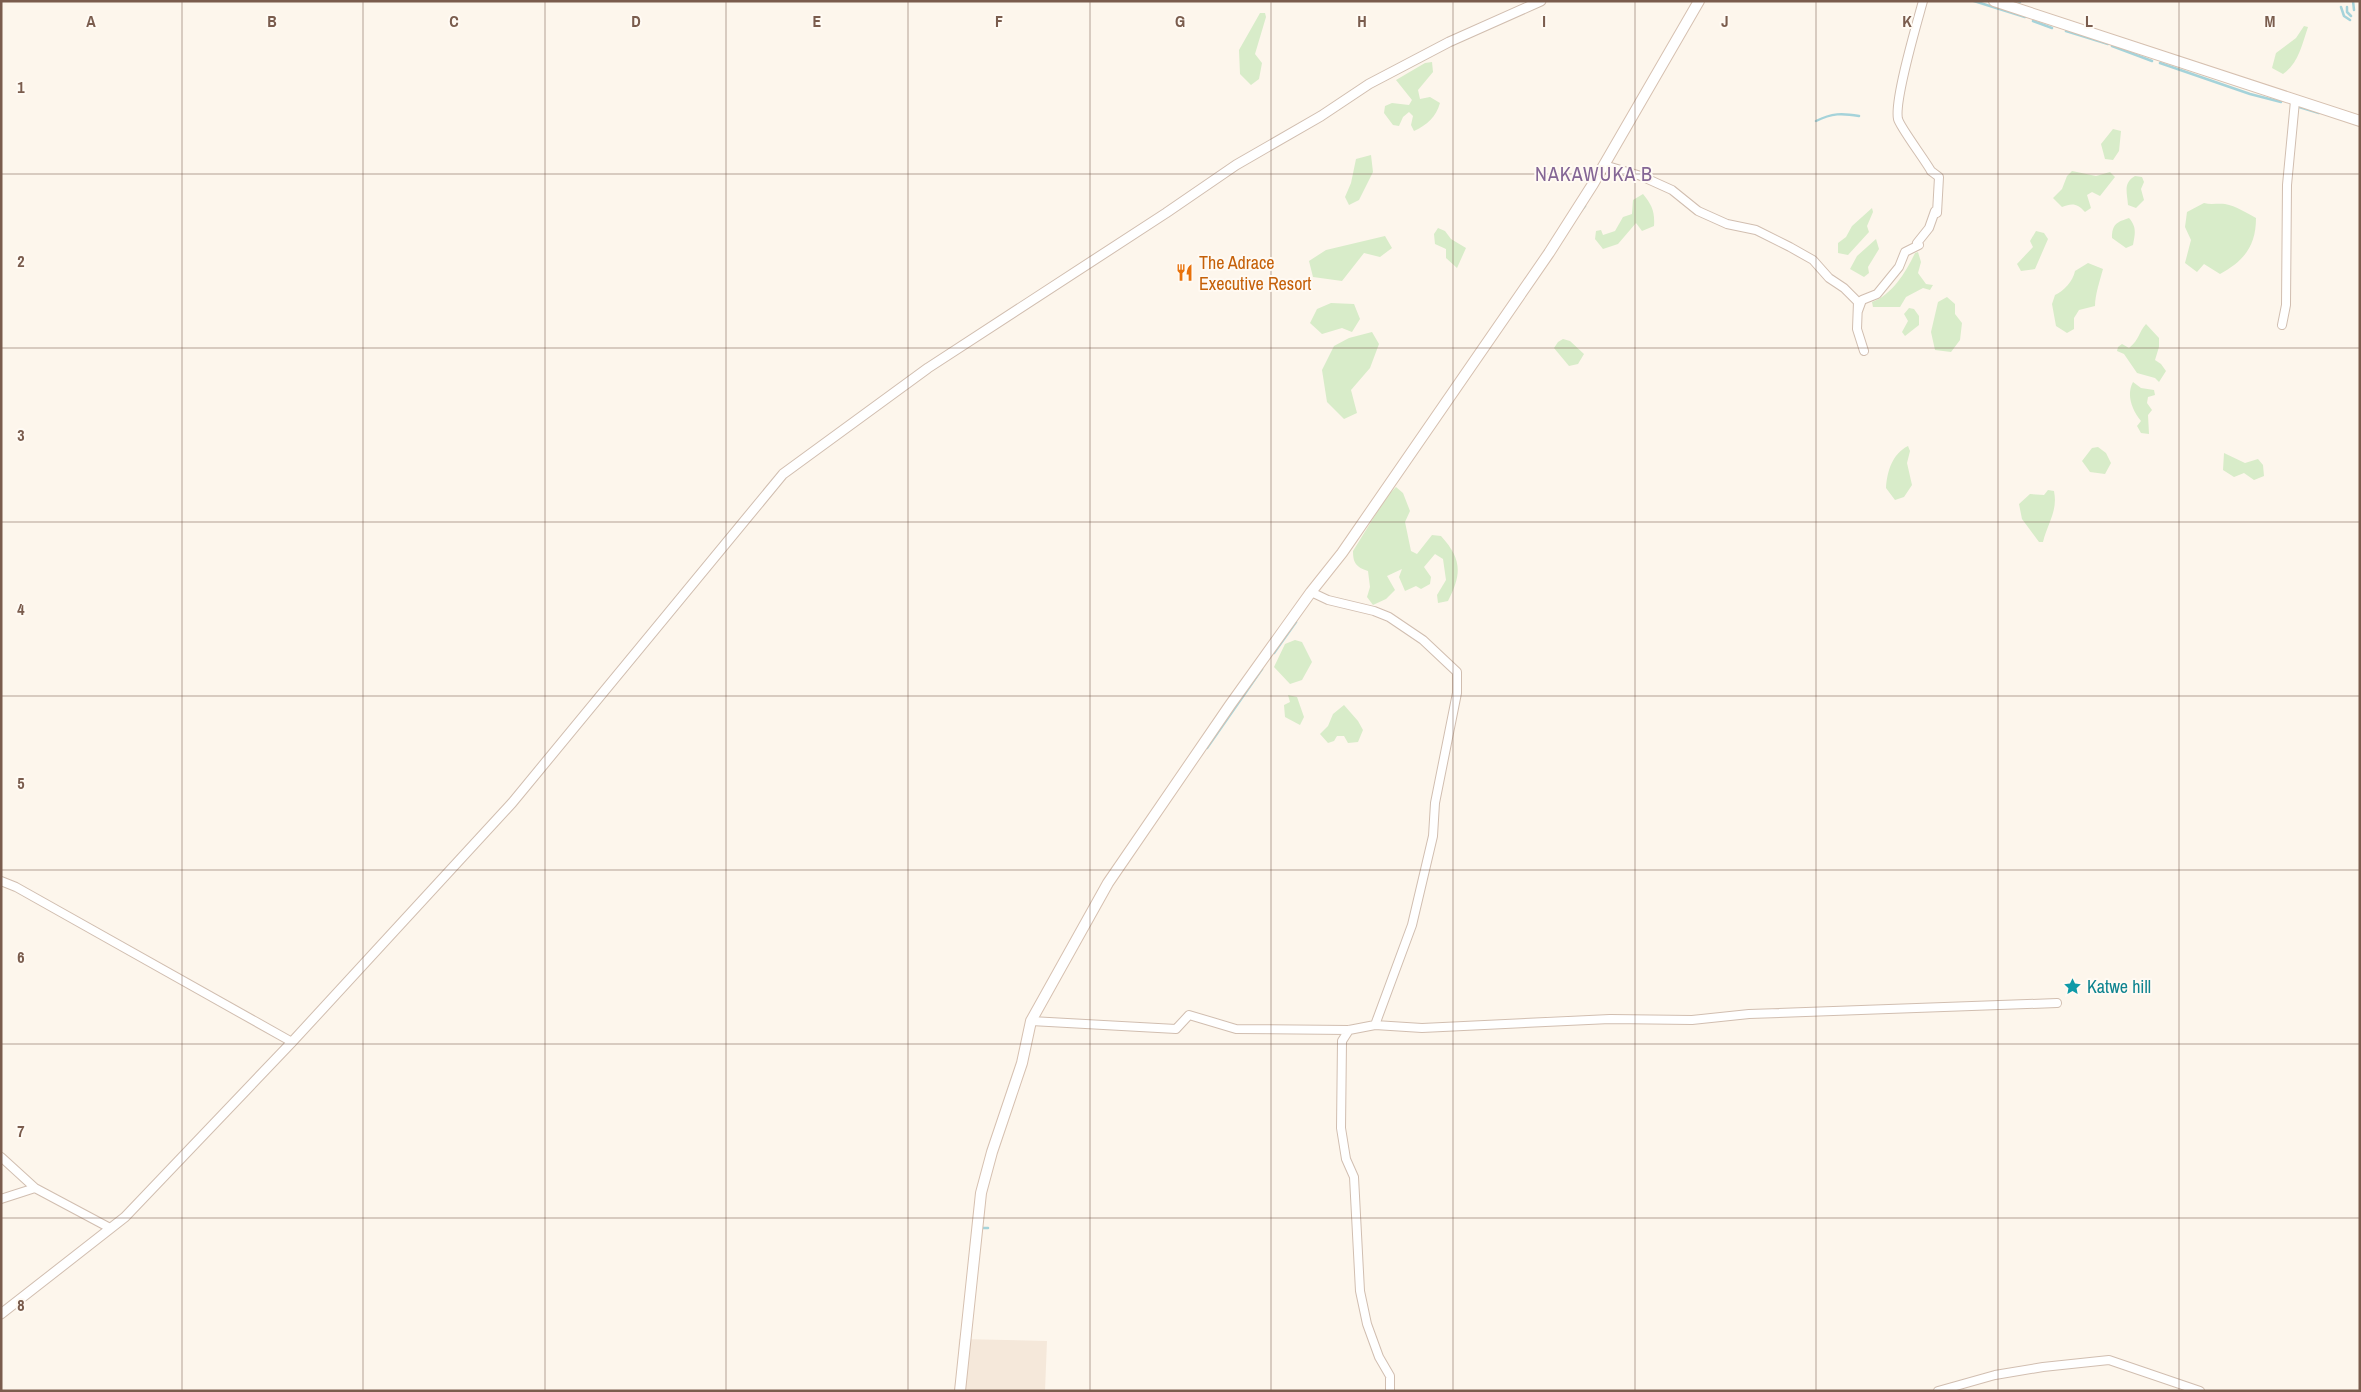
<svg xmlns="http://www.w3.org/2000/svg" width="2361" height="1392" font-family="'Archivo Narrow',sans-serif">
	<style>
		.residential { fill: #f5e8da }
		.green { fill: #d8ecc9 }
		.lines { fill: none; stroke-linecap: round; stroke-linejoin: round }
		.stream { stroke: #a5d3da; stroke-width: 2.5 }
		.minor-casing { stroke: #d1beb0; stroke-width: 10 }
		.tertiary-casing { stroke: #d1beb0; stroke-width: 11 }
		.secondary-casing { stroke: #d6c0b0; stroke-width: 12 }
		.minor { stroke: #fff; stroke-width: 8 }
		.tertiary { stroke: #fff; stroke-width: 9 }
		.secondary { stroke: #fff; stroke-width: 10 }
		.grid { fill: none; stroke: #7a5c4d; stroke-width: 1; stroke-opacity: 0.55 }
		.labels { text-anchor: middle; stroke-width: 4; stroke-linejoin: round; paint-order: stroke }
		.food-label { font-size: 18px; fill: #c56008; stroke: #fffaf3; text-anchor: start }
		.culture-label { font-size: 18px; fill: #0d838f; stroke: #fffaf3; text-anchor: start }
		.quarter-label { font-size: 20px; letter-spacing: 1px; fill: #846695; stroke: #fffaf3 }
		.grid-label { font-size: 16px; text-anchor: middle; font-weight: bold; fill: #7a5c4d; stroke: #fffaf3; stroke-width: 4; stroke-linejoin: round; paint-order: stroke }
	</style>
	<rect width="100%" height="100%" fill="#fdf6ec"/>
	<!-- residential -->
	<path class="residential" d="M959,1339L1047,1341L1045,1391H956Z"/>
	<!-- green -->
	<path class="green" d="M1260,13H1265L1266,17L1255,54L1262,63L1259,79L1251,85L1240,74L1239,50Z
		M2304,26L2308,27C2302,45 2298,64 2283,74L2272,68L2276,53L2296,38Z
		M1432,62L1433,72L1418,90L1420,99L1430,97L1440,103C1436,117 1427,125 1414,131L1411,125L1413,116L1409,112L1403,117L1399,126L1393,125L1384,113L1385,106L1392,103L1409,105L1412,100L1396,80L1425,63Z
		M2113,129L2121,131L2119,151L2113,160L2105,159L2101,144Z
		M1371,155L1373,172L1359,200L1349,205L1345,197L1351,183L1356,159Z
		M2072,171L2096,176L2110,172L2115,177L2100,196L2092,192L2087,195L2091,208L2085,212C2077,203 2072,203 2062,207L2053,198L2062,189L2067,176Z
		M2135,176L2142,177L2144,182L2141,189L2144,200L2136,208L2128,205C2127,192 2123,183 2135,176Z
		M1643,194C1652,205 1655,212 1654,226L1642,231L1636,223L1618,244L1603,249L1595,239L1596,231L1601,230L1603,235L1615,231L1623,217L1632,214L1633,200Z
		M2204,203C2211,205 2218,203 2225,204C2236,206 2247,213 2256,218C2256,246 2244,261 2220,274L2204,264L2197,272L2185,263L2191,240L2185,227L2187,212Z
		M1872,208L1873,212L1867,226L1869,232L1848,255L1838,253V243L1846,237L1852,226Z
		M2129,218C2137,227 2135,234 2133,245L2126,248L2112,238C2112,224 2117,222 2129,218Z
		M1438,228L1445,231L1451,239L1466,248L1457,268L1446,258V249L1435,244L1434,234Z
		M2036,231L2044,233L2048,239L2035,269L2021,271L2017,264L2033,247L2030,241Z
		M1385,236L1392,248L1380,257L1364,253L1342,281L1313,277L1309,261L1326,250Z
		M1876,239L1879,249L1868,267L1869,273L1864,277L1850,269L1857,256Z
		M1918,252L1921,262L1918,273L1926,284L1933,285L1930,290L1923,288L1906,297L1900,307H1873L1872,302C1892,295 1906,272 1915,253Z
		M2088,263L2103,269C2100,280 2095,295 2095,306L2079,310L2074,318V329L2067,333L2056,326L2052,304L2055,295C2064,291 2073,281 2075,271Z
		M1947,297L1955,304V314L1962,323L1960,340L1951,352L1935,350L1931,332L1938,302Z
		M1331,303L1354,304L1360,319L1352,332L1342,328L1322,334L1310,323L1317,309Z
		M1909,308L1914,309L1919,316V325L1905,336L1902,332L1908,321L1904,314Z
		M2146,324L2159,338V347L2155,360L2161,364L2166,371L2159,382L2155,378L2137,373L2124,354L2117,351L2118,347L2122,344L2129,348C2140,339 2138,333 2146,324Z
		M1372,332L1379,344L1370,368L1351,390L1357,413L1344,419L1327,402L1322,370L1334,346L1349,338Z
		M1563,339L1570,341L1584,354L1578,364L1569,366L1554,348L1558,342Z
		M2133,382L2141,388L2154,390L2155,395L2148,397L2147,403L2152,410L2148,415L2149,434L2141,433L2137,426L2141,421C2132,410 2126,395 2133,382Z
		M1908,446L1910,451L1907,463L1912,485L1904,497L1895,500L1886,488C1887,472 1892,454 1908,446Z
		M2098,447L2106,453L2111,463L2105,474L2090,472L2082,461L2092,448Z
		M2224,453L2245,463L2258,459L2263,465L2264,476L2254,480L2244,473L2234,477L2223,470Z
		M1396,487L1403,493L1410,511L1405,522L1411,551L1417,554L1432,535L1441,536C1462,559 1462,574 1448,601L1438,603L1437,595L1446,580L1443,559L1435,554L1424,567L1431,577L1430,584L1421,589L1416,586L1405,591L1399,577L1402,569L1387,576L1395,590L1386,599L1373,605L1367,597L1370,587L1368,571C1356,567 1353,563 1353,551L1387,496Z
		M2048,490L2054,491C2058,511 2048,522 2043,542H2039L2022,519L2019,504L2030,494L2044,495Z
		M1295,640L1302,642L1312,662L1302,680L1290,684L1274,667L1285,644Z
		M1288,695L1297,697L1304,717L1300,725L1285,717L1284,705L1290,702Z
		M1344,705L1358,721L1363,730L1358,742L1348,743L1344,736H1337L1334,741L1328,743L1320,734L1328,726L1333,714Z"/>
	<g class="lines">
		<!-- stream -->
		<path class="stream" d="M1974,1L2025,17
			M2017,1L2020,2
			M2353,1L2354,10
			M2341,7L2344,16L2350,20
			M2347,7V12L2351,16
			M2033,21L2052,28
			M2066,31L2108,44
			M2112,46L2152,61
			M2160,63L2250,94L2281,102
			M2299,107L2319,113
			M1816,121C1832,113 1842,113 1859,116
			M1581,211L1585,206
			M1274,653L1296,622
			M1207,748L1262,669
			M980,1228H988"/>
		<defs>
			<path id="minor" d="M1604,165L1641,176L1672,190L1698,211L1727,224L1756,230L1790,247L1813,260L1829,278L1844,288L1858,302L1857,329L1864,351
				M1858,311L1862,300L1877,294L1899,267L1905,252L1919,245L1917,243L1929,228L1935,211L1937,213L1939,177L1931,171C1925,160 1900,127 1898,119C1894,100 1917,23 1923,1
				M2282,325L2286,305L2287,185L2295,101
				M1311,592L1328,600L1374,611L1389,617L1423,640L1457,672V693L1435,803L1433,836L1412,925L1375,1025
				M1,881L16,887L292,1042
				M1031,1021L1176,1029L1189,1015L1236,1029L1349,1030L1375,1025L1422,1028L1610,1019L1692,1020L1749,1014L2057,1003
				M1349,1030L1342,1041L1341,1128L1346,1159L1354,1177L1360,1291L1367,1324L1379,1357L1390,1376V1391
				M1,1157L35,1188
				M1,1199L35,1188L110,1228
				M1938,1391L1995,1375L2043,1367L2109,1360L2200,1391"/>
			<path id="tertiary" d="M1,1314L125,1217L292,1042L512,803L783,474L928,368L1166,213L1236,165L1321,116L1369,84L1449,42L1541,1"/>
			<path id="secondary" d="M1994,1L2360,121
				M960,1391L981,1193L992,1152L1022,1063L1031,1021L1108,883L1230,705L1311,592L1342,553L1549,253L1593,184L1699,1"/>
		</defs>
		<!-- minor casing -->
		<use href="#minor" class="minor-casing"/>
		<!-- tertiary casing -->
		<use href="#tertiary" class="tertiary-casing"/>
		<!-- secondary casing -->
		<use href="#secondary" class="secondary-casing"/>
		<!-- minor -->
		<use href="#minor" class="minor"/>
		<!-- tertiary -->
		<use href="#tertiary" class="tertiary"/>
		<!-- secondary -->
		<use href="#secondary" class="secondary"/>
	</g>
	<!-- grid -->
	<path class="grid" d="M182,1V1391M363,1V1391M545,1V1391M726,1V1391M908,1V1391M1090,1V1391M1271,1V1391M1453,1V1391M1635,1V1391M1816,1V1391M1998,1V1391M2179,1V1391M1,174H2360M1,348H2360M1,522H2360M1,696H2360M1,870H2360M1,1044H2360M1,1218H2360"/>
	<!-- icons -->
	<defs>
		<symbol id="restaurant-bare" viewBox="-9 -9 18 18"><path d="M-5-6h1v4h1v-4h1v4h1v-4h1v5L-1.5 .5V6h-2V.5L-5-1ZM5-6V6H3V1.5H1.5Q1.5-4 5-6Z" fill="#e8710a" stroke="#fffaf3" stroke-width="2.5" paint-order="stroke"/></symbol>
		<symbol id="sight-bare" viewBox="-9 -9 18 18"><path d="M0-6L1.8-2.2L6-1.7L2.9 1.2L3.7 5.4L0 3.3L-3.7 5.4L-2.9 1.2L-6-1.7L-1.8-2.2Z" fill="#0f9aa8" stroke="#fffaf3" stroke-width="2.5" paint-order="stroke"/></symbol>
	</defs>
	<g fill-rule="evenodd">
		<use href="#restaurant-bare" x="1172" y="260" width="25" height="25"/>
		<use href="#sight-bare" x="2060" y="974" width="25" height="25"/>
	</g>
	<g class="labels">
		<!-- food labels -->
		<g class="food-label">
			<text x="1199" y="269">The Adrace<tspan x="1199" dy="21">Executive Resort</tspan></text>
		</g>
		<!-- culture labels -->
		<g class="culture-label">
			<text x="2087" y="993">Katwe hill</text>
		</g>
		<!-- quarter labels -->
		<g class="quarter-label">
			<text x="1594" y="181">NAKAWUKA B</text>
		</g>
	</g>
	<g class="grid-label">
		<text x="91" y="27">A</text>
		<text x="272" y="27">B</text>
		<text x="454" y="27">C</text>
		<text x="636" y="27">D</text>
		<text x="817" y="27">E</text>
		<text x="999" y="27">F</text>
		<text x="1180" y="27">G</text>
		<text x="1362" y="27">H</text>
		<text x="1544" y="27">I</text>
		<text x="1725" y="27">J</text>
		<text x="1907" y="27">K</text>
		<text x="2089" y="27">L</text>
		<text x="2270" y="27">M</text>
		<text x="21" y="93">1</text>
		<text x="21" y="267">2</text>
		<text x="21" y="441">3</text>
		<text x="21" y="615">4</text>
		<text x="21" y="789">5</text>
		<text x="21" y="963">6</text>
		<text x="21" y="1137">7</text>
		<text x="21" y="1311">8</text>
	</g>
	<!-- border -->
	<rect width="2361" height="1392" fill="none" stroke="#7a5c4d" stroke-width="5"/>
</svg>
